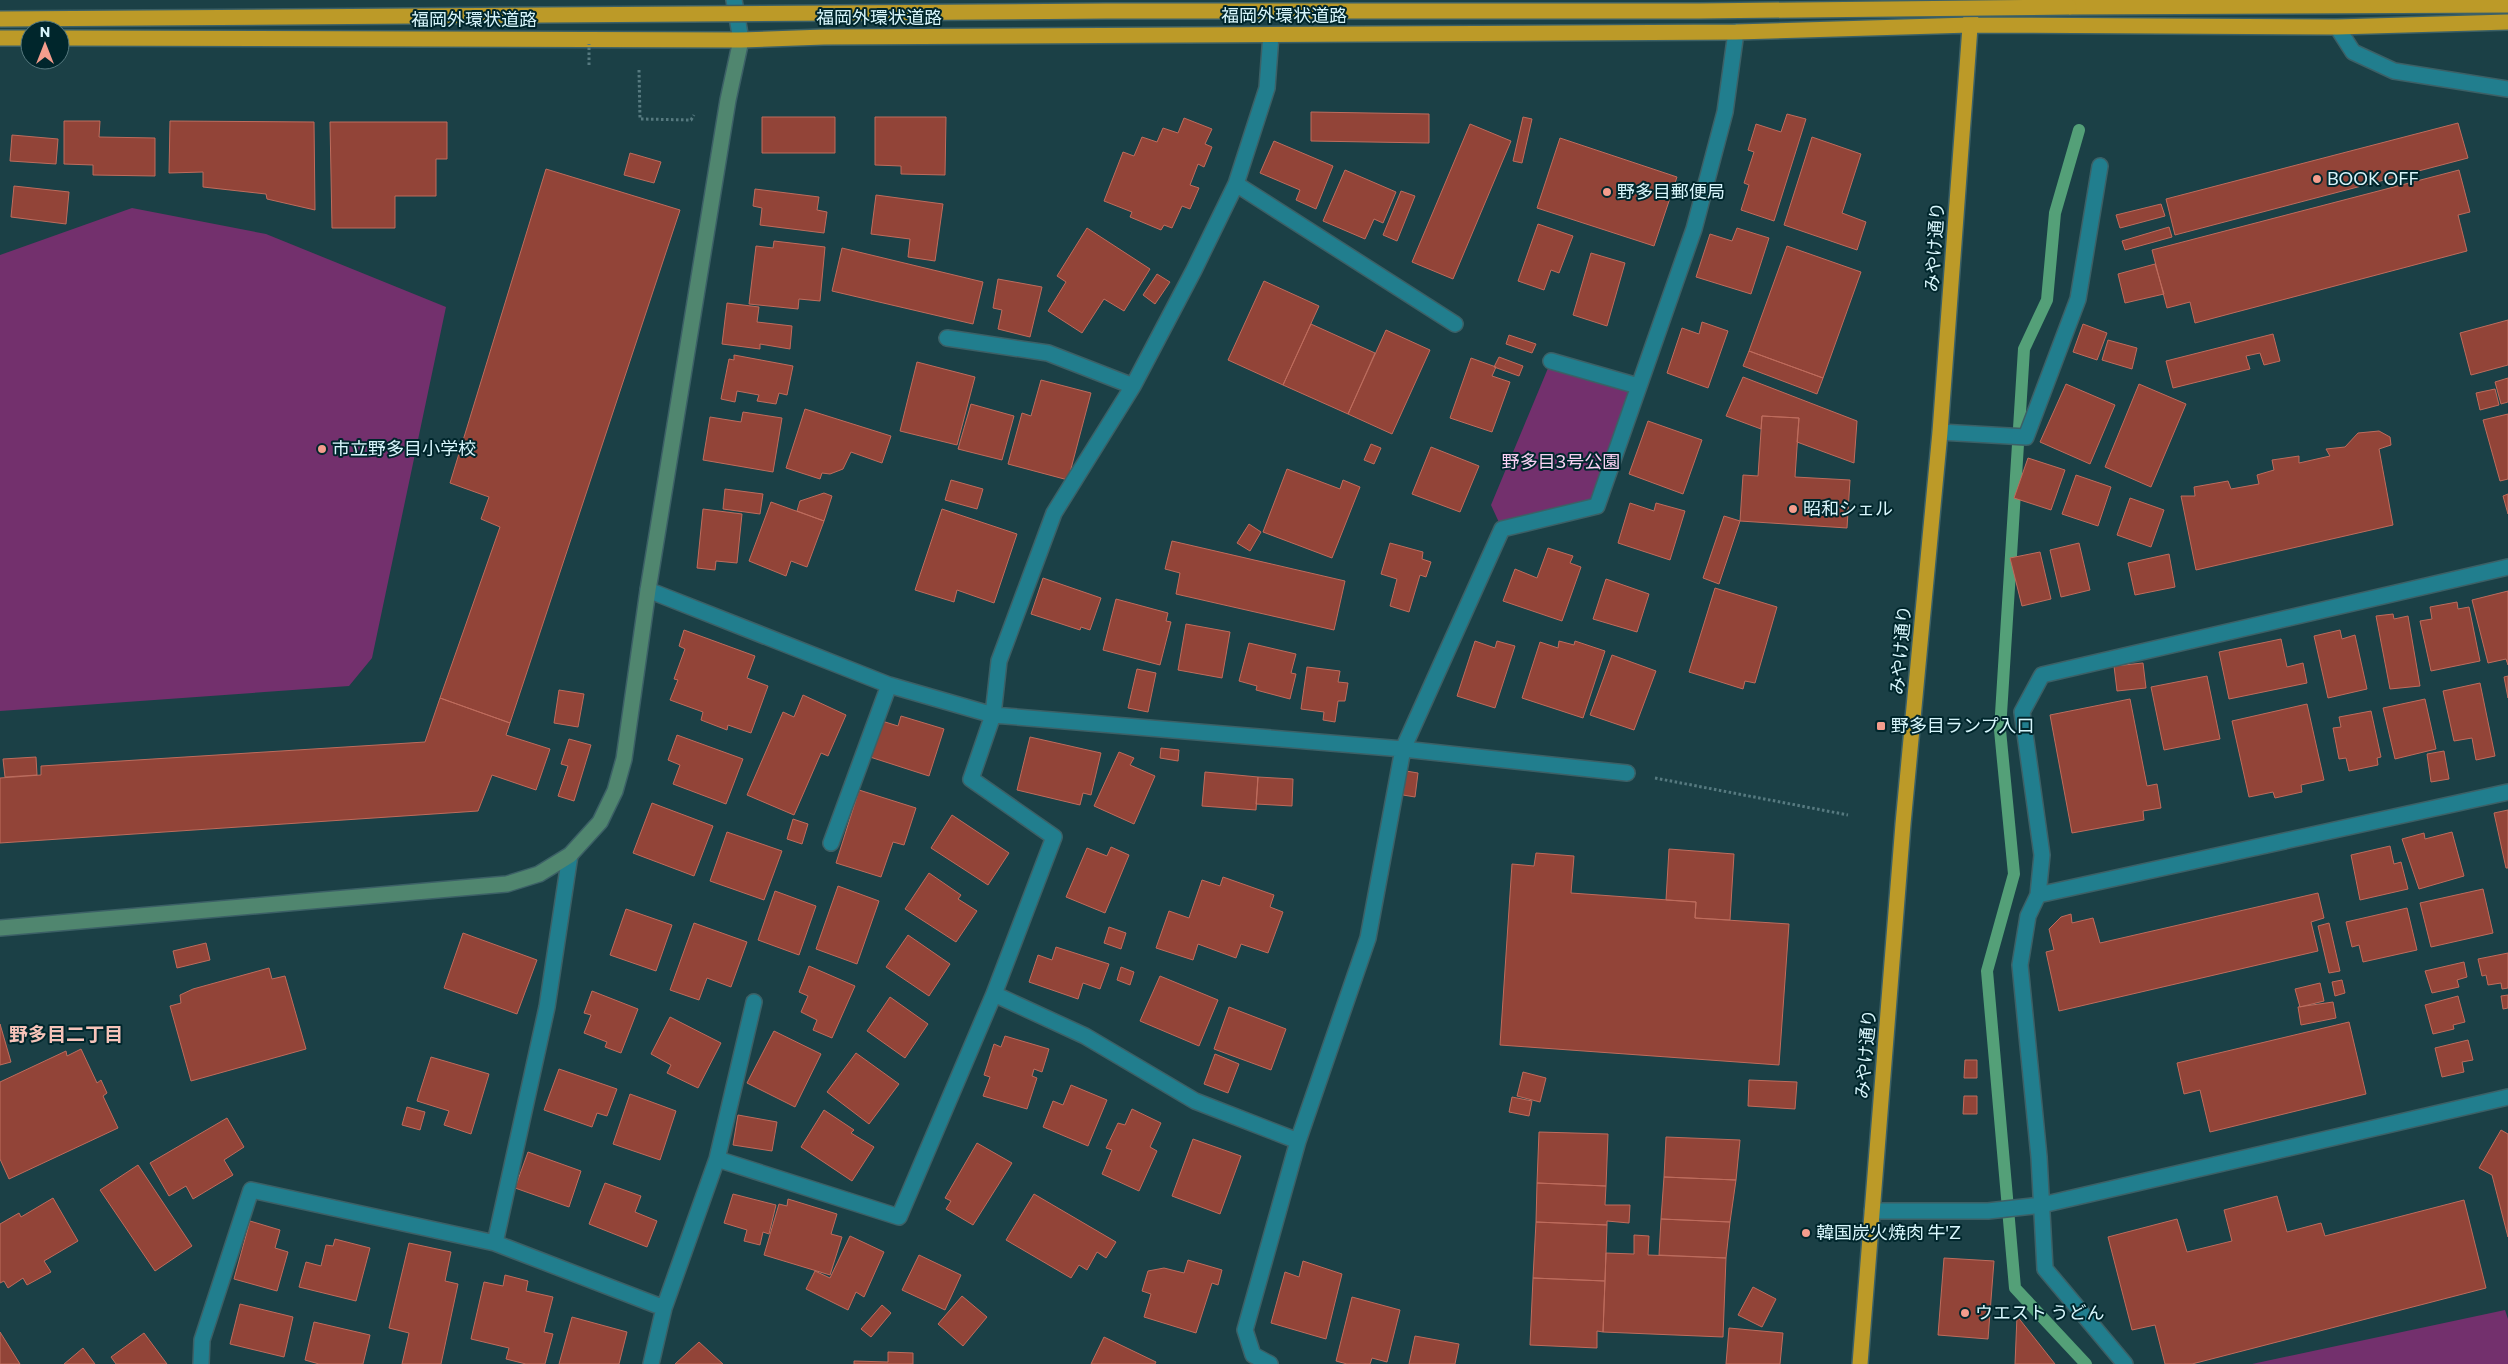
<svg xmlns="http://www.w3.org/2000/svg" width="2508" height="1364" font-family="Commissioner,'Noto Sans JP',sans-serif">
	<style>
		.green { fill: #73306d }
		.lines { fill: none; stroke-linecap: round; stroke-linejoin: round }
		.stream { stroke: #54a078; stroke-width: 12 }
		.building { fill: #924438; stroke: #be6c5d }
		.street-casing { stroke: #3c6066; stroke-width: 18 }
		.secondary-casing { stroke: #3c6066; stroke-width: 18 }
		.highway-casing { stroke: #3c6066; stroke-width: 18 }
		.path { stroke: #577a80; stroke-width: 3; stroke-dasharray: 2.5 2.5; stroke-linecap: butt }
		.street { stroke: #217e8e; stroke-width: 15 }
		.secondary { stroke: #50866f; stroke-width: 15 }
		.highway { stroke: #bc9a28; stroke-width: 15 }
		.highway-bridge-casing { stroke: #3c6066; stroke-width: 18; stroke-linecap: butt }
		.path-bridge { stroke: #577a80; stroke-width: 3; stroke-dasharray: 2.5 2.5; stroke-linecap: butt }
		.highway-bridge { stroke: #bc9a28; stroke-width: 15 }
		.poi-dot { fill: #f49d8d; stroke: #00262c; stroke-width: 2 }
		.labels { text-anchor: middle; stroke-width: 4; stroke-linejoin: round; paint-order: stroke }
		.street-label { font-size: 18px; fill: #d8f6fc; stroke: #00262c }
		.poi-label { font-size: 18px; fill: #d8f6fc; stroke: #00262c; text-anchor: start }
		.park-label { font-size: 18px; fill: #f9d1f3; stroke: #00262c }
		.neighbourhood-label { font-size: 19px; font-weight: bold; fill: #f7c4ba; stroke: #00262c }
	</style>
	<rect width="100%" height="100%" fill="#1b4046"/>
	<!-- green -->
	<path class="green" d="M132,208L266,234L446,307L372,658L349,686L0,711V255Z
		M1551,361L1638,386L1597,506L1502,529L1491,505Z
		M2505,1310L2508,1319V1364H2252Z"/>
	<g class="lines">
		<!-- stream -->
		<path class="stream" d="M2079,130L2055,213L2047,300L2024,349L2000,730L2014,874L1987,971L2015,1288L2086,1364"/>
	</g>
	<!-- building -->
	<path class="building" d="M1311,112L1429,114V143L1311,141Z
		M1787,114L1806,119L1774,221L1741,210L1749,185L1744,183L1754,152L1748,150L1756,124L1781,132Z
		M762,117H835V153H762Z
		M875,117H946L945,175L901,174V166L875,165Z
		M1523,117L1532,119L1522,163L1513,161Z
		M1184,118L1212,129L1205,144L1212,147L1204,167L1198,164L1190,185L1199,188L1190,209L1182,206L1172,228L1164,225L1161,230L1130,217L1132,212L1104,201L1123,152L1134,156L1142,137L1157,142L1163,128L1178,133Z
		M64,121H100L99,137L155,138V176L93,175V165L64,164Z
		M170,121L314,122L315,210L267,199L266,194L203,187V172L169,173Z
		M330,122H447V159H436V196H395V228H332Z
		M2458,123L2468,158L2175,235L2166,199Z
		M1470,124L1511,141L1453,279L1412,262Z
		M12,135L58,139L56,164L10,161Z
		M1812,137L1861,154L1842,213L1866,222L1857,250L1784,225Z
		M1560,138L1677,177L1654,246L1537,208Z
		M1274,141L1333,166L1316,209L1296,200L1300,190L1260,173Z
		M630,153L661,162L654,183L624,175Z
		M546,169L680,210L510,723L440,698L500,527L481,519L489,497L450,483Z
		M1345,170L1396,192L1383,223L1374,219L1365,239L1323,221Z
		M2459,170L2470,212L2458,215L2467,251L2195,323L2190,302L2167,308L2152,250Z
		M14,186L69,192L66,224L11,217Z
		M755,189L819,197L817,210L827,212L824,233L760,225L762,208L753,206Z
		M1401,191L1415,196L1397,241L1383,235Z
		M876,195L943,204L935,261L908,257L910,239L871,234Z
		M2161,204L2165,216L2120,228L2116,215Z
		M1538,224L1573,236L1559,273L1551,270L1544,290L1518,281Z
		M2169,227L2172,237L2125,250L2122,241Z
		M1087,228L1150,269L1124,311L1104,299L1082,333L1048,311L1066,282L1057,276Z
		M1737,228L1769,238L1751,294L1696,277L1710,234L1732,241Z
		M774,241L825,247L820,301L799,299L798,309L749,304L756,246L773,248Z
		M1787,246L1861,272L1823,378L1749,351Z
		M842,248L983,282L973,324L832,291Z
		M1591,253L1625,263L1607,326L1573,315Z
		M2155,264L2164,294L2125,303L2118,274Z
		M1157,274L1170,282L1155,304L1143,295Z
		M998,279L1042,287L1030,337L998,329L1002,310L993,308Z
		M1264,281L1319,306L1283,385L1228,360Z
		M727,303L759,307L757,322L792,326L790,349L760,344V349L722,344Z
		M2508,320V365L2471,375L2460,333Z
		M1702,322L1728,331L1708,388L1667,373L1682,328L1699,334Z
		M1311,324L1375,353L1348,414L1283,385Z
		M2083,324L2107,333L2097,360L2073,352Z
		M1386,330L1430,350L1392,434L1348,414Z
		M2273,334L2280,361L2264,365L2260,353L2246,356L2250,369L2173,388L2166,361Z
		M1509,335L1536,344L1532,353L1506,344Z
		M2108,340L2137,348L2132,369L2102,360Z
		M1749,351L1823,378L1817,394L1743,366Z
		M734,355L793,366L787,395L779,393L776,404L757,401L759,395L737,391L735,402L721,399L729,359L734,360Z
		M1499,357L1523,366L1519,376L1494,367Z
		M1471,358L1496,367L1492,376L1510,382L1492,432L1450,418Z
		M917,362L975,377L957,445L900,431Z
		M1743,377L1857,421L1854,463L1797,442L1799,418L1762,416L1761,429L1726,416Z
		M2508,378V402L2501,404L2495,382Z
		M1041,380L1091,393L1068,480L1008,464L1022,413L1031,416Z
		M2066,384L2115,405L2090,464L2040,442Z
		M2139,384L2186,404L2151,487L2105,467Z
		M2495,389L2499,405L2480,410L2476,393Z
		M971,404L1014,416L1002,460L958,449Z
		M805,409L891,436L882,463L851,452L843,469L830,474L822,473L820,479L786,468Z
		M743,412L782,418L773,472L703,460L710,417L741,422Z
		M2508,414V479L2500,481L2483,420Z
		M1762,416L1799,418L1795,477L1850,480L1847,528L1740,521L1743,475L1758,476Z
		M1648,421L1702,440L1683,494L1629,474Z
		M2379,431L2390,437L2391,445L2379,449L2393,525L2196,570L2181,496H2195L2194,487L2228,481L2231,489L2259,484L2257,475L2274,470L2272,460L2299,456V463L2330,456L2326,449L2345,447L2358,433Z
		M1371,444L1381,448L1374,464L1364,460Z
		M1431,447L1479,466L1460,512L1412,494Z
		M2028,458L2065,470L2051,510L2014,498Z
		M1287,469L1340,489L1343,480L1360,487L1332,558L1263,532Z
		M2076,475L2111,487L2098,526L2062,514Z
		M951,480L983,489L977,509L945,500Z
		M725,489L763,494L760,514L723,509Z
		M824,493L832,496L824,521L797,511L800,501Z
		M2508,494V514L2503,496Z
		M2130,498L2164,510L2151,547L2117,535Z
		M771,502L824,521L807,567L791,561L786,576L749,561Z
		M1630,503L1654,511L1656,503L1685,511L1670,560L1618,543Z
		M703,509L742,514L737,563L716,561L715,570L697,568Z
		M942,509L1017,534L994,603L957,590L954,602L915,590Z
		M1724,516L1740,521L1719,584L1703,578Z
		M1249,524L1261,532L1250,551L1237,543Z
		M1172,541L1345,581L1334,630L1176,594L1180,573L1165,569Z
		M1390,543L1423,552L1422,559L1431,562L1426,577L1420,575L1409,612L1390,606L1397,579L1381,574Z
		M2079,543L2090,590L2061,597L2050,550Z
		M1548,548L1573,556L1570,563L1581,567L1562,621L1503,601L1515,569L1537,578Z
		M2040,552L2051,599L2022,606L2010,558Z
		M2169,554L2175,587L2135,595L2128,563Z
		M1043,578L1101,598L1090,630L1081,627L1080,630L1031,614Z
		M1606,579L1649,594L1637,632L1593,619Z
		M1715,588L1777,607L1755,683L1745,681L1743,689L1689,672Z
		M2508,591V665L2506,659L2488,663L2472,600Z
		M1116,599L1168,613L1166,621L1171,622L1160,665L1103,650Z
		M2457,602L2458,609L2469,607L2480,661L2431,671L2420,621L2432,619L2430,607Z
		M2393,614L2394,619L2408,616L2420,686L2390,689L2376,616Z
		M1186,624L1230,632L1222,678L1178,670Z
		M684,630L755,656L747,678L768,686L751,733L728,725L727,730L701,720L703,712L670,700L678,680L674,679L685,649L679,646Z
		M2340,630L2342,639L2355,635L2367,689L2328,698L2314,636Z
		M2281,639L2287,667L2303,663L2307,683L2229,699L2219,652Z
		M1475,641L1495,648L1497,641L1515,646L1495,708L1457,696Z
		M1559,641L1574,645L1575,641L1605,651L1583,718L1522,698L1540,642L1558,648Z
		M1249,643L1296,654L1291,673L1296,674L1290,699L1256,690L1257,686L1239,681Z
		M1612,655L1656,671L1634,730L1590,715Z
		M2143,663L2146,688L2117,691L2114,666Z
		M1307,667L1340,671L1338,682L1348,683L1345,701H1338L1335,722L1323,720L1324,712L1301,709Z
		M1137,669L1156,673L1148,712L1128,708Z
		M2207,676L2220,739L2164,750L2151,687Z
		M2508,676V698L2504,677Z
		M2480,683L2495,756L2476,760L2472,738L2454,741L2443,691Z
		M559,690L584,694L578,727L554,723Z
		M803,695L846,715L828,756L821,753L794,815L747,795L783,712L794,717Z
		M440,698L510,723L506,735L550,749L536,790L492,775L478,811L0,843V778L41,775V766L425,742Z
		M2130,699L2147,786L2157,784L2161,808L2143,811L2144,820L2072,833L2050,715Z
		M2425,699L2436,749L2395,759L2383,708Z
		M2307,704L2324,780L2301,785L2302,792L2275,798L2273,792L2249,797L2232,721Z
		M2371,711L2381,757L2377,758L2378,765L2349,771L2346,758L2339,759L2333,728L2341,727L2339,717Z
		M901,716L944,729L929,776L870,757L882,721L898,726Z
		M677,735L743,759L726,804L673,784L680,765L668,760Z
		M1030,737L1101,753L1091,795L1083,793L1080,805L1017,790Z
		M569,739L591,745L574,801L558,796L568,766L561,764Z
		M1161,748L1179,750L1178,761L1160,758Z
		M2444,751L2449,779L2431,782L2427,754Z
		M1119,752L1134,758L1130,765L1155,776L1134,824L1094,806Z
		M36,757L37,775L5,777L3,759Z
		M1406,771L1418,773L1415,797L1403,795Z
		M1205,772L1258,777L1256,810L1202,806Z
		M1258,777L1293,779L1292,806L1256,804Z
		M859,790L916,808L904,845L893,842L881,877L836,863Z
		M652,803L713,826L694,876L633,853Z
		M2508,810V868H2506L2494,813Z
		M952,815L1009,853L988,885L931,848Z
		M793,819L808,824L802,844L787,839Z
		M727,832L782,851L764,900L710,881Z
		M2452,832L2464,876L2419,889L2402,839L2424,833L2425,839Z
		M2390,846L2394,864L2401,862L2408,889L2360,900L2351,855Z
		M1111,847L1129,855L1105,913L1066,897L1087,848L1107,856Z
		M1669,849L1734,854L1730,920L1695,918L1696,902L1666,900Z
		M1536,853L1574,856L1571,893L1696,902L1695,918L1789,924L1779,1065L1500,1045L1512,864L1534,866Z
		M929,873L961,895L958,899L977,911L956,942L905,909Z
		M1223,877L1274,895L1270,907L1283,912L1268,953L1241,944L1236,958L1198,944L1193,960L1156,948L1169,911L1189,918L1202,880L1220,886Z
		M838,886L879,901L857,964L816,949Z
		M2483,889L2493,933L2431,947L2420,903Z
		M775,891L816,906L799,955L758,940Z
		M2318,893L2324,918L2311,922L2318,951L2059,1011L2046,952L2054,950L2049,929L2061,917L2071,914L2072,923L2093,918L2100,943Z
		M2407,908L2417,950L2363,962L2359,945L2352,947L2346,922Z
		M626,909L672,925L656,971L610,955Z
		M694,923L747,942L731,987L707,978L699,1000L670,990Z
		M2329,923L2340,971L2329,973L2318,926Z
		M1109,927L1126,933L1121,949L1104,943Z
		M463,933L537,960L517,1014L444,988Z
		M908,935L950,964L929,996L886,967Z
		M206,943L210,960L177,968L173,951Z
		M1056,947L1109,964L1100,989L1083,983L1078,999L1029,982L1038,955L1052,960Z
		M2508,953V988L2502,989L2501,983L2488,985L2486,975L2482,976L2478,959Z
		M2464,962L2467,977L2457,980L2459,987L2432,993L2425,971Z
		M809,966L855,986L832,1038L813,1030L817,1020L801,1012L808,996L799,992Z
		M1121,967L1134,972L1130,985L1117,980Z
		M269,968L272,979L285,976L306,1049L191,1081L170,1006L181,1003L180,995L193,989Z
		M1160,976L1218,1000L1199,1046L1140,1021Z
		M2342,980L2345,993L2335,996L2332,982Z
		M2320,983L2324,1001L2300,1007L2295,989Z
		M592,991L638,1009L621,1053L605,1047L607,1042L584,1033L591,1015L584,1013Z
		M2508,995V1008L2503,1009L2501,996Z
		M2458,996L2465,1022L2453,1025L2454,1029L2433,1034L2425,1005Z
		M890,997L928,1024L905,1058L867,1031Z
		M2333,1002L2336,1018L2301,1025L2298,1007Z
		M1229,1007L1286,1029L1271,1070L1214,1049Z
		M670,1017L721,1043L698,1088L667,1073L671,1065L651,1054Z
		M2349,1022L2366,1094L2210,1132L2200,1090L2184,1094L2177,1063Z
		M0,1024L11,1062L0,1065Z
		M774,1031L821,1054L795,1107L747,1083Z
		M1005,1036L1049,1049L1042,1072L1034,1069L1032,1076L1037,1078L1027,1109L983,1096L990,1077L984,1075L994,1044L1001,1047Z
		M2468,1040L2473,1060L2462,1062L2464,1072L2442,1077L2435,1048Z
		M81,1049L97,1083L101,1080L107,1093L103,1096L118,1128L9,1179L0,1159V1082L66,1051L67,1056Z
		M856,1053L899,1084L869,1124L827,1092Z
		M1215,1054L1239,1064L1228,1093L1204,1084Z
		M431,1057L489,1074L471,1134L444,1125L449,1111L417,1101Z
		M1965,1060H1977V1078H1964Z
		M559,1069L617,1089L607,1116L597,1113L592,1127L544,1110Z
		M1523,1072L1546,1078L1540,1102L1517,1096Z
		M1749,1080L1797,1082L1795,1109L1748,1106Z
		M1071,1085L1107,1100L1088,1146L1043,1127L1053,1101L1063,1105Z
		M630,1094L676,1111L660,1160L613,1144Z
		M1964,1096H1977V1114H1963Z
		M1512,1097L1532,1101L1529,1116L1509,1112Z
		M407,1107L425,1112L420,1130L402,1125Z
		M1132,1109L1161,1123L1150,1147L1157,1151L1139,1191L1102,1174L1112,1150L1106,1148L1118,1123L1125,1125Z
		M824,1110L854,1130L851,1133L874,1147L852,1181L801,1147Z
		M738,1115L777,1122L772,1151L733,1145Z
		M227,1118L244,1147L224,1160L233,1175L193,1199L186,1186L169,1196L150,1163Z
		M2501,1130L2508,1134V1237L2492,1175L2479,1168Z
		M1539,1132L1608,1134L1606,1186L1537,1183Z
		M1666,1137L1740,1140L1736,1180L1664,1177Z
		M1193,1139L1241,1156L1220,1214L1172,1196Z
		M977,1143L1012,1163L973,1225L946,1209L951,1201L945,1198Z
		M528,1152L581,1171L569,1207L515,1188Z
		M138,1165L192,1246L155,1271L100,1190Z
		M1664,1177L1736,1180L1730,1222L1661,1219Z
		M605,1183L641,1196L635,1212L657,1221L647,1247L589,1224Z
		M1537,1183L1606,1186L1605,1205H1630L1629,1223L1607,1221V1225L1536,1222Z
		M733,1194L776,1205L769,1234L763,1232L760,1245L744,1241L747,1230L724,1223Z
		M1034,1194L1116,1242L1106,1258L1097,1252L1087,1270L1079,1265L1071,1278L1006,1240Z
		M2277,1196L2287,1232L2321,1223L2325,1236L2464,1200L2486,1288L2192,1364H2165L2155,1325L2132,1330L2108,1237L2177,1219L2187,1252L2232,1241L2224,1210Z
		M53,1198L78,1241L44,1261L51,1272L27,1285L23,1278L8,1288L4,1281L0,1283V1224L19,1213L21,1217Z
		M788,1199L837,1214L831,1234L842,1237L830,1275L764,1255L779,1204L787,1206Z
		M1661,1219L1730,1222L1726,1258L1659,1255Z
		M250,1221L280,1230L275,1248L288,1252L277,1291L234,1279Z
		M1536,1222L1607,1225L1605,1281L1533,1278Z
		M1634,1235L1649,1236L1648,1255L1726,1258L1723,1337L1603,1332L1606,1253L1634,1254Z
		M850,1236L884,1252L864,1297L856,1292L848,1310L806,1289L815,1271L830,1278Z
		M335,1239L370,1248L356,1301L299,1287L306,1262L321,1266L326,1245L333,1246Z
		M409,1243L451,1252L445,1281L458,1284L441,1364H402L409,1333L389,1328Z
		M919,1255L961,1275L945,1310L902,1290Z
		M1944,1258L1994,1261L1988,1339L1938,1335Z
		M1188,1260L1222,1270L1218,1285L1212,1283L1196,1333L1144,1317L1151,1294L1142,1291L1148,1271L1164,1268L1184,1273Z
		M1303,1261L1342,1274L1326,1339L1271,1323L1285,1272L1299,1277Z
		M505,1275L528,1281L526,1291L553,1297L544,1332L553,1334L545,1364H526L506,1359L509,1348L471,1339L484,1282L503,1286Z
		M1533,1278L1605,1281L1603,1332L1597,1331V1348L1530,1345Z
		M1753,1287L1776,1299L1762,1327L1738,1315Z
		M962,1296L987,1317L963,1346L938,1324Z
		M1352,1297L1400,1310L1387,1362L1372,1358L1370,1364H1347L1336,1361Z
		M240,1304L293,1317L284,1357L230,1344Z
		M882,1305L891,1313L871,1337L861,1329Z
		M2017,1316L2055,1364H2015Z
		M572,1317L627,1332L619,1364H559Z
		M314,1322L370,1335L363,1364H319L305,1360Z
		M1729,1328L1783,1333L1780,1364H1726Z
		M0,1332L20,1364H0Z
		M144,1333L167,1364H116L111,1357Z
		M1415,1336L1459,1344L1455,1364H1409Z
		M1104,1337L1156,1362L1155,1364H1091Z
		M699,1342L723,1364H675Z
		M83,1348L95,1364H64Z
		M888,1352L913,1353V1364H854V1361L888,1362Z"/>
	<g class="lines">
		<defs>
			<path id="street" d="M734,0L741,40
				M2337,27L2353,52L2394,71L2508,89
				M1236,184L1455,324
				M947,338L1048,353L1133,386
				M1551,361L1638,386
				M1940,432L2026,437L2078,299L2100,166
				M648,590L889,685L993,715L999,661L1054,513L1133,386L1194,270L1236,184L1267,88L1271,35
				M831,843L889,685
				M570,855L547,1007L495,1243L664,1308L651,1364
				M2038,895L2508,792
				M994,994L1054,837L971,779L993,715L1403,749L1627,773
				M717,1159L899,1217L994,994L1085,1036L1195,1101L1298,1141
				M1872,1211H1988L2042,1205L2508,1097
				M664,1308L717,1159L754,1002
				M201,1364L202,1340L251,1190L495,1243
				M1270,1364L1253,1355L1245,1330L1298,1141L1368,938L1403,749L1502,529L1597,506L1694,229L1725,112L1736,32
				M2125,1364L2045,1269L2039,1157L2020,965L2028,916L2038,895L2042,855L2022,712L2042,675L2508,567"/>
			<path id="secondary" d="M0,928L507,884L539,874L570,855L600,822L615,791L624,759L648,590L728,100L741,40"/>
			<path id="highway" d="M2069,7L2508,5
				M0,38H30
				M60,38L741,40L824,37L1736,32L1970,25L2337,27L2508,22
				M1860,1364L1903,824L1940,432L1972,0"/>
		</defs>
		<!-- street casing -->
		<use href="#street" class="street-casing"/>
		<!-- secondary casing -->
		<use href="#secondary" class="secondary-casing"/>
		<!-- highway casing -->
		<use href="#highway" class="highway-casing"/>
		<!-- path -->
		<path class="path" d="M639,70L640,119L691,120L694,115
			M1655,778L1848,815"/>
		<!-- street -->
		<use href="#street" class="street"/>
		<!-- secondary -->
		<use href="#secondary" class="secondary"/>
		<!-- highway -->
		<use href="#highway" class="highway"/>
		<defs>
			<path id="highway-bridge" d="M0,19L1106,11H1699L2069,7"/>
		</defs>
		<!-- highway-bridge casing -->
		<use href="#highway-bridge" class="highway-bridge-casing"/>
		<!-- path-bridge -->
		<path class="path-bridge" d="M589,65V44"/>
		<!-- highway-bridge -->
		<use href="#highway-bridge" class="highway-bridge"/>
	</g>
	<!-- markers -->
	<g class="poi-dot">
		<circle cx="2317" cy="179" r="5"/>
		<circle cx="1607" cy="192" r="5"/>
		<circle cx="322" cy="449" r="5"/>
		<circle cx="1793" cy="509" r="5"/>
		<rect x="1876" y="721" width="10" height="10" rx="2.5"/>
		<circle cx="1806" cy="1233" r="5"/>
		<circle cx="1965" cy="1313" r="5"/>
	</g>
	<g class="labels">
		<!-- street labels -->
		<g class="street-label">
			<text x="1284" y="22">福岡外環状道路</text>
			<text x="879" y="24">福岡外環状道路</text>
			<text x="474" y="26">福岡外環状道路</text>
			<text transform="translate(1935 247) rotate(-86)" y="6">みやけ通り</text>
			<text transform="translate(1901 650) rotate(-85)" y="6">みやけ通り</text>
			<text transform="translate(1866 1054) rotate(-85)" y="6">みやけ通り</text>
		</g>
		<!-- poi labels -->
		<g class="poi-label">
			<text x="2327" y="185">BOOK OFF</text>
			<text x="1617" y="198">野多目郵便局</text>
			<text x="332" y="455">市立野多目小学校</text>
			<text x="1803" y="515">昭和シェル</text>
			<text x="1891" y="732">野多目ランプ入口</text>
			<text x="1816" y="1239">韓国炭火焼肉 牛'Z</text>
			<text x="1975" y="1319">ウエスト うどん</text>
		</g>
		<!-- park labels -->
		<g class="park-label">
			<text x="1561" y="468">野多目3号公園</text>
		</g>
		<!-- neighbourhood labels -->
		<g class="neighbourhood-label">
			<text x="66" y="1041">野多目二丁目</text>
		</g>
	</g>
	<!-- north arrow -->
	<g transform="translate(45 45)"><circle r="24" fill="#00262c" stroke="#56797f"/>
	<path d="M0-4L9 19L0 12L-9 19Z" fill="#f49d8d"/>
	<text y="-8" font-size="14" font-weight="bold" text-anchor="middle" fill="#d8f6fc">N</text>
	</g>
</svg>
